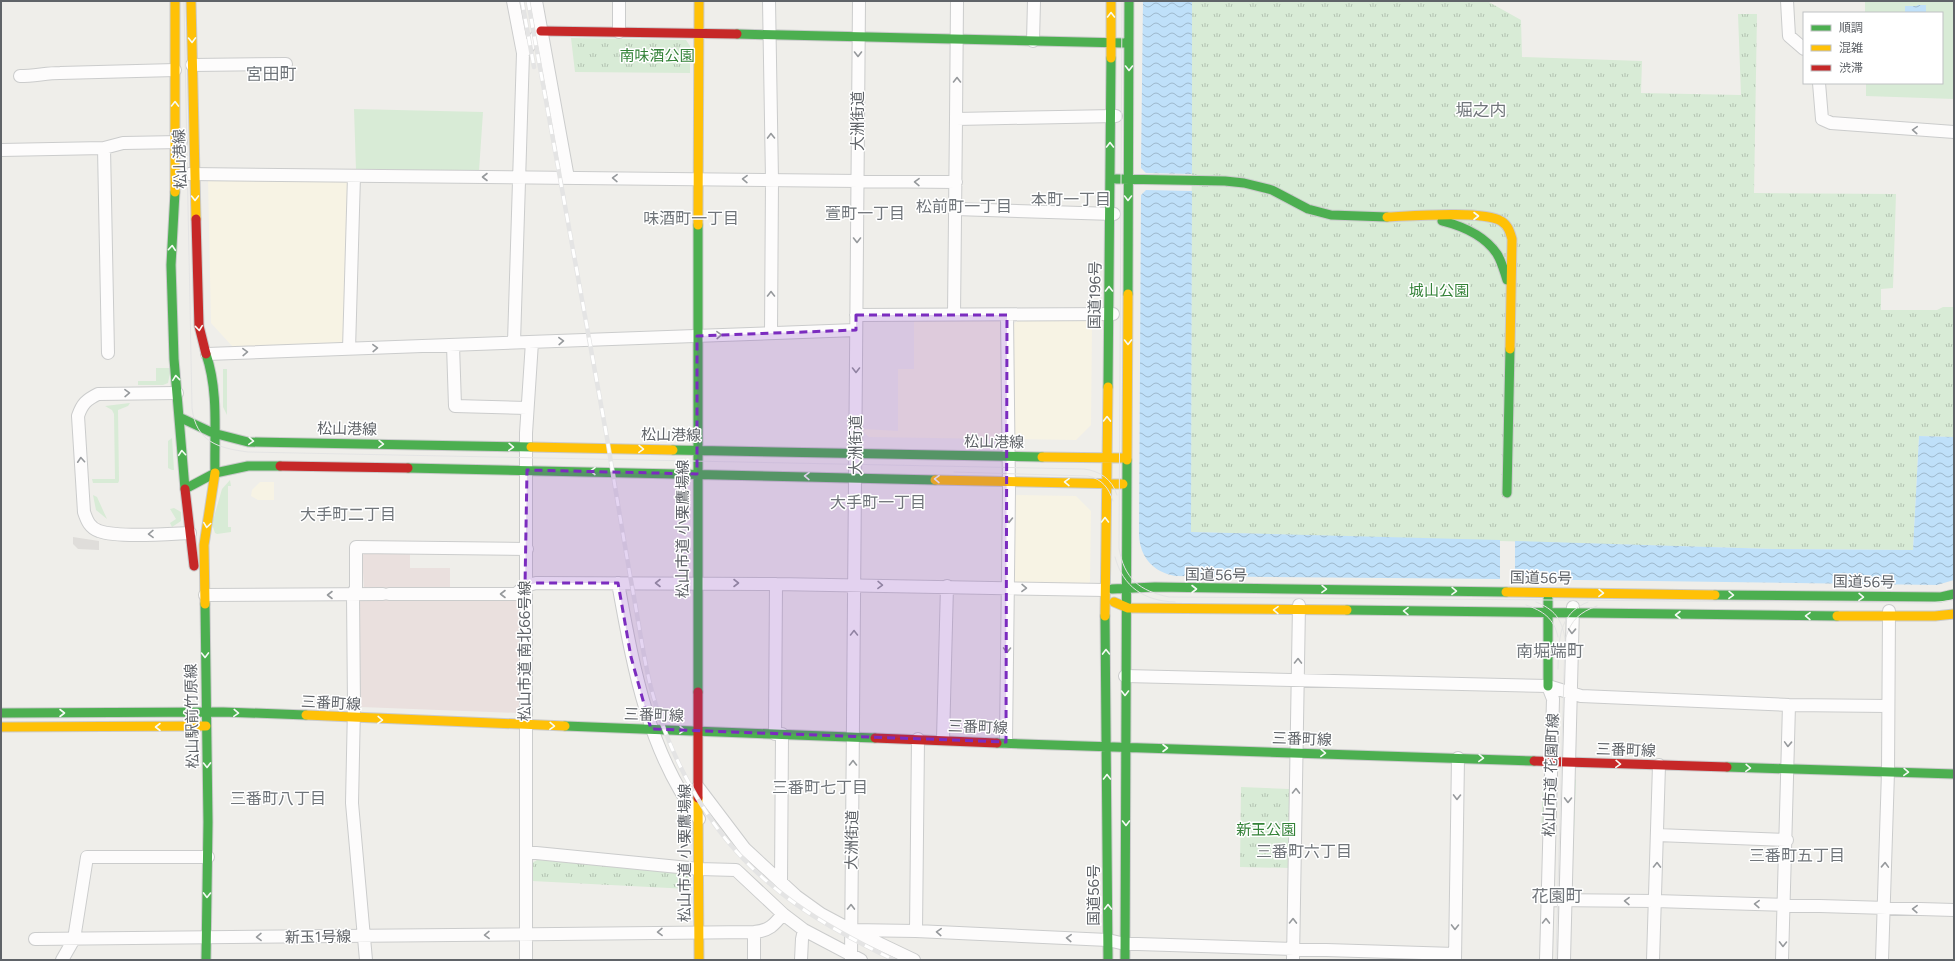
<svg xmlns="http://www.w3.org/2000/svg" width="1955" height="961" font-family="Figtree,'Noto Sans JP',sans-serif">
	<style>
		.commercial { fill: #f7f3e4 }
		.industrial { fill: #dfddda }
		.medical { fill: #eae0de }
		.green { fill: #d8ebd6 }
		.park { fill: url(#park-tufts) }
		.water { fill: url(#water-waves) }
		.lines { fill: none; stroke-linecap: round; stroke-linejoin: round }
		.street-casing { stroke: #cbcccc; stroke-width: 14 }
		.fast-casing { stroke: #cacacb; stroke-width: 11 }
		.slow-casing { stroke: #cacacb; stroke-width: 11 }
		.jam-casing { stroke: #cacacb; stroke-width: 11 }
		.street { stroke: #fdfcfc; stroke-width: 12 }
		.fast { stroke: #4caf50; stroke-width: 9 }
		.slow { stroke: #ffc107; stroke-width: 9 }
		.jam { stroke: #c62828; stroke-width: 9 }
		.tram { stroke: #e4e4e4; stroke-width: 1 }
		.rail-casing { stroke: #e4e4e4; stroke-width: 4.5 }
		.rail { stroke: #fff; stroke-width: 3; stroke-dasharray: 9; stroke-linecap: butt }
		.oneway { stroke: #f6fbf6 }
		.oneway2 { stroke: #96999c }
		.marked { fill: #7b2cbf; fill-opacity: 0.2; stroke: #7b2cbf; stroke-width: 3; stroke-dasharray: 8 5; stroke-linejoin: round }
		.labels { text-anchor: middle; stroke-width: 3; stroke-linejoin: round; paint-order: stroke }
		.park-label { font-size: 15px; fill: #348238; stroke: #fff }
		.street-label { font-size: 15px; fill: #5f6368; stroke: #fff }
		.neighbourhood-label { font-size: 16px; fill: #70757a; stroke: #fff }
		.quarter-label { font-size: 17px; fill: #70757a; stroke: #fff }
	</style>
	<defs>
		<pattern id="park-tufts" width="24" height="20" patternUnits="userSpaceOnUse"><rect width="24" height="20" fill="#d8ebd6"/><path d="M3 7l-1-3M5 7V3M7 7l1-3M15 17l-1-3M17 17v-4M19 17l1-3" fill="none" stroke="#b2c2b1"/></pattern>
		<pattern id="water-waves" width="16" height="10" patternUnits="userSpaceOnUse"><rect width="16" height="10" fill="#bfe0f9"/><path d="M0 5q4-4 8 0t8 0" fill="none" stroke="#9eb9cd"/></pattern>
	</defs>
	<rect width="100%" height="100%" fill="#efeeea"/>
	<!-- commercial -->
	<path class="commercial" d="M208,179L349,181L345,340L340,343L233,347L211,323Z
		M914,320H1000L1003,323L1002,435L998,439L869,437L863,432L864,429L898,431V369H914Z
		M1018,320H1089L1092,324L1091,425L1076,440L1013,439L1014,324Z
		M260,482H274V500H258L251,496L252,490Z
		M1017,495L1076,496L1091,511L1090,582L1087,584H1016L1013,580L1014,497Z"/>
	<!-- industrial -->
	<path class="industrial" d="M73,537L99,541V550L78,549L73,544Z"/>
	<!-- medical -->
	<path class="medical" d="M366,552H410V568H450V589L364,588L362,556Z
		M361,598L517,599L522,601L520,710L518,713L361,707L358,705L357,602Z"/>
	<!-- green -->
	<path class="green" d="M1865,1H1954V99L1866,96V83H1942V13H1865Z
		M354,109L483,112L479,171L356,170Z
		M156,368H171L168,383L163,385H138V381H156Z
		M223,369H227V415L223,407Z
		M130,403L128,406L118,410L119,481L118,483H93L92,479H115L114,414L112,410L105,406Z
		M172,438L174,470H172L168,468V441Z
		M230,480L231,486H228V527H231V532L217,534L215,533L212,524L222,489Z
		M93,495L97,497L107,519L96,510Z
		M174,508L181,512V521L172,527L170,523L176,519L170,509Z
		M1574,778L1576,780L1572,885L1570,884Z
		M1544,779L1545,780L1543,834L1541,833L1543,780Z"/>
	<!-- park -->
	<path class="park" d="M1192,1H1487L1521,20L1522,57L1642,61L1641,93L1741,95L1738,14H1757L1754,193L1896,194L1893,288L1881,289V310H1937L1943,307H1954L1953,437L1919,436L1913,550L1774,549L1191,532Z
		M571,38L686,40L690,46V73L575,72Z
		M1241,787L1289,789L1292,793L1291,868L1240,867Z
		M537,860L608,863L685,872L689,877V889L532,881V863Z"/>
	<!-- water -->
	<path class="water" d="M1143,1H1192V174L1146,173L1141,168Z
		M1917,5H1926V12L1905,13V6H1917Z
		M1146,190L1192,191L1191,532L1500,540V579L1175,576C1153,572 1140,557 1139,535L1141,195Z
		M1954,395V580L1937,585L1515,579V541L1774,549L1913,550L1919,436L1953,437Z"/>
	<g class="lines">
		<defs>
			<path id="street" d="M513,1L523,53
				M536,1L568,178
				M769,1L772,180L771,333
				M1787,1L1789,36L1804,49
				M619,32V1
				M1033,41L1034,1
				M192,65L286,64
				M20,76C34,76 47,73 60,73C99,72 137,71 175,70
				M1819,83L1822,119L1831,123L1954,132
				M956,119L957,1
				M104,148L108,353
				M1,150L104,148L123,143L181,142
				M189,174L956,182
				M955,209L1114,214
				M856,315L1113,314
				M954,315L956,119L1116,116
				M514,342L523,53L541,31
				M453,345L455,406L527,408
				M349,349L354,176
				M207,354L856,330
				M177,393L98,394C86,400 82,404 78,416L84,512C87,521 90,528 99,531C118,538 168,534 190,533
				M618,583C633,665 647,750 699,819
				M389,594H516L525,586L536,583L776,584L1105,590
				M205,595L383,594
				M1125,676L1548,686L1581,696L1789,705L1888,706
				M775,734L776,584
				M943,739L947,586
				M1006,742L1009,491L1007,315
				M698,787L745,849L796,896L821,914L851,930L914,960
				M1657,835L1787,840
				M526,852L699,869L736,870L783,914L804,930L861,960
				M781,882L782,734
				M1547,900L1655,901L1954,910
				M851,930L916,931L1108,940L1125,944H1138L1455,954
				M916,931L918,739
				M35,939L754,932C769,931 774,925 783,914
				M62,960L74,939L87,857H208
				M366,960L352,803L354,707L353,595L356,587V547L527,549
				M526,960V433L532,342
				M754,960V932
				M801,960L802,939L804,930
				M851,960L859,1
				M1293,960L1299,605
				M1455,960L1458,758
				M1546,960L1553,699L1548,686
				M1564,960L1573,607
				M1653,960L1659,765
				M1782,960L1789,705
				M1882,960L1888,772L1889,611"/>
			<path id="fast" d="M737,34L1124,43
				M1116,179L1225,181L1244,183L1272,190L1308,209L1331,215L1387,217
				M175,192L171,265L174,359L185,489L215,473L248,466H280
				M1442,221C1462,226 1485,236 1497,254C1502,262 1504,271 1507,280
				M1128,294L1129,1
				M206,354C219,392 214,434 215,473
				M1108,387L1111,58
				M179,417L213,433L248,442L531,447
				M673,450L1042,457
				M408,468L935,480
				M1507,493L1510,349
				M1112,589L1155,587L1506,592
				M1715,595L1941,597L1954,594
				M1548,599V686
				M205,604L208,822L206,960
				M1347,610L1837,616
				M1105,616L1108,960
				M698,692V225
				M1,713L223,712L306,715
				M565,726L875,738
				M997,743L1534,761
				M1727,767L1954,774
				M1125,960L1127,460"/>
			<path id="slow" d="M175,1V192
				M191,1L196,219
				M1111,58V1
				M1387,217C1410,216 1484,210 1501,221C1508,225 1510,232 1512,239L1510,349
				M698,225L699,1
				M531,447L673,450
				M1042,457L1122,458
				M1127,460L1128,294
				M935,480L1123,484
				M1506,592L1715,595
				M1114,602L1128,608L1347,610
				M205,604L204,545L215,473
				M1105,616L1108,387
				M1837,616H1935L1954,614
				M306,715L565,726
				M1,727L206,726
				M698,798L699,960"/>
			<path id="jam" d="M541,31L737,34
				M196,219L199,326L206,354
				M280,466L408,468
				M185,489L194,566
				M698,692V798
				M875,738L997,743
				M1534,761L1727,767"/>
		</defs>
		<!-- street casing -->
		<use href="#street" class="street-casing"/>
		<!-- fast casing -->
		<use href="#fast" class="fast-casing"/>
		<!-- slow casing -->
		<use href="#slow" class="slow-casing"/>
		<!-- jam casing -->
		<use href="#jam" class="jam-casing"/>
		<!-- street -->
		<use href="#street" class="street"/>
		<!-- fast -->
		<use href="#fast" class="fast"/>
		<!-- slow -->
		<use href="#slow" class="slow"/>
		<!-- jam -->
		<use href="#jam" class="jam"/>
		<!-- tram -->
		<path class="tram" d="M184,1L192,408C196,442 218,448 248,452L1084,469C1100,471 1112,479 1117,495
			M1122,1L1119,548C1124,579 1140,591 1169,597L1931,603L1954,600
			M954,472L1088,476C1102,479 1109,488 1113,501
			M1115,557C1123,587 1144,601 1175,602
			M1536,602C1554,609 1562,619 1565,639L1556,960
			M1526,605C1543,611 1554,618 1558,637
			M1566,637C1571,620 1580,612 1597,606
			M1558,669C1559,642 1557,614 1588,602"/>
		<defs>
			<path id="rail" d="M522,1L534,67
				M528,1C554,147 581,292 607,438C616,493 625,548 635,603C640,631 644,660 651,688C664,737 686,784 715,825C762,890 824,926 894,960"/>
		</defs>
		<!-- rail casing -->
		<use href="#rail" class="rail-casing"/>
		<!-- rail -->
		<use href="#rail" class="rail"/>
	</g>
	<!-- one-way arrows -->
	<defs><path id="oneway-chevron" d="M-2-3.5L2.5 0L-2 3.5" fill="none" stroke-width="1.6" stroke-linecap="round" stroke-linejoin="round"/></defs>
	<g class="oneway">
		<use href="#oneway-chevron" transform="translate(1111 15) rotate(-90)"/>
		<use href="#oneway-chevron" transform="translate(192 40) rotate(89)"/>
		<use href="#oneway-chevron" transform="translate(1129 68) rotate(90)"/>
		<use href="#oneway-chevron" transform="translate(175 104) rotate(-89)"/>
		<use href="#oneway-chevron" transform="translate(1110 145) rotate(-90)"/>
		<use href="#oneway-chevron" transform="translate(195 198) rotate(89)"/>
		<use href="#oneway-chevron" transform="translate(1128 198) rotate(90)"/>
		<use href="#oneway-chevron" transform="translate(1476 216)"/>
		<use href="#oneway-chevron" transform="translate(172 248) rotate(-85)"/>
		<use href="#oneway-chevron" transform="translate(1109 289) rotate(-90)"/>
		<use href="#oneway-chevron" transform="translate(199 328) rotate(84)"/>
		<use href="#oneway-chevron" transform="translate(1128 342) rotate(90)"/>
		<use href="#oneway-chevron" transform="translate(176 378) rotate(-96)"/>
		<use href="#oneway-chevron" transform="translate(1107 419) rotate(-89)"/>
		<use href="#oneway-chevron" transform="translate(251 441) rotate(4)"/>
		<use href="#oneway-chevron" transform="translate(381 444) rotate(1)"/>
		<use href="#oneway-chevron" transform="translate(511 447) rotate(2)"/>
		<use href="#oneway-chevron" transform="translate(641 449) rotate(1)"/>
		<use href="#oneway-chevron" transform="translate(182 453) rotate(-95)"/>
		<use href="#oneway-chevron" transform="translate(593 471) rotate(-179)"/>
		<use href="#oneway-chevron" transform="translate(807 476) rotate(-179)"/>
		<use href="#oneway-chevron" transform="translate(937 479) rotate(-179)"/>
		<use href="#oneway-chevron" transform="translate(1067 482) rotate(-179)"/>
		<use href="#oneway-chevron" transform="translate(1105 520) rotate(-90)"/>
		<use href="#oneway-chevron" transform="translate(207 525) rotate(98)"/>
		<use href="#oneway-chevron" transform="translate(1194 589)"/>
		<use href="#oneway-chevron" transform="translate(1324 589) rotate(1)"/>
		<use href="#oneway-chevron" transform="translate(1454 591) rotate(1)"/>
		<use href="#oneway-chevron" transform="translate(1601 593) rotate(1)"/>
		<use href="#oneway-chevron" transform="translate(1731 595) rotate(1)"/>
		<use href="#oneway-chevron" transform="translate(1861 597) rotate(1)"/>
		<use href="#oneway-chevron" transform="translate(1276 610) rotate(-179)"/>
		<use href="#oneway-chevron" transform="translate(1406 611) rotate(-179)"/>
		<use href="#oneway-chevron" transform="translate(1678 615) rotate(-180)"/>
		<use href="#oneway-chevron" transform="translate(1808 616) rotate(-179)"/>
		<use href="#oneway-chevron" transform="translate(1106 652) rotate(-91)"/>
		<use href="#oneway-chevron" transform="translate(205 655) rotate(89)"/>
		<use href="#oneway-chevron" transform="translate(1125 693) rotate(90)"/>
		<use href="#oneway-chevron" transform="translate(62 713)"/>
		<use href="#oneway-chevron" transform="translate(236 713) rotate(3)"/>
		<use href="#oneway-chevron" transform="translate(380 720) rotate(2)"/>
		<use href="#oneway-chevron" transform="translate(552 726) rotate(2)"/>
		<use href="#oneway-chevron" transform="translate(158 727) rotate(180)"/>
		<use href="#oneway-chevron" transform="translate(682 730) rotate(2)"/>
		<use href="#oneway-chevron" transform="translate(1165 748)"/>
		<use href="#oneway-chevron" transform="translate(1323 753) rotate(2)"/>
		<use href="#oneway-chevron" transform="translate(1481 758) rotate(2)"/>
		<use href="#oneway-chevron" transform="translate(1618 764) rotate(2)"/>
		<use href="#oneway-chevron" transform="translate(207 765) rotate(89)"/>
		<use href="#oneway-chevron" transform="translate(1748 768) rotate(2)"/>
		<use href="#oneway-chevron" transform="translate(1906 772) rotate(2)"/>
		<use href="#oneway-chevron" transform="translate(1107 777) rotate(-90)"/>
		<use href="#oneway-chevron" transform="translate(1126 823) rotate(90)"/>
		<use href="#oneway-chevron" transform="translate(207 895) rotate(91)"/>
		<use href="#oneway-chevron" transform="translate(1108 907) rotate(-90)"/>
	</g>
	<g class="oneway2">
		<use href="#oneway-chevron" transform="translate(858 54) rotate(90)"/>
		<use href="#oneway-chevron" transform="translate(957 80) rotate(-90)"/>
		<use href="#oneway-chevron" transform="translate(1915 130) rotate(-176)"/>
		<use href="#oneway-chevron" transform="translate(771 136) rotate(-91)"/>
		<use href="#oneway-chevron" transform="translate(485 177) rotate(-180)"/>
		<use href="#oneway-chevron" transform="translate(615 178) rotate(-179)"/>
		<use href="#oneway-chevron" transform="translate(745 179) rotate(-179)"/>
		<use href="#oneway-chevron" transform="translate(917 182) rotate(-179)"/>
		<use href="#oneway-chevron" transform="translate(857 240) rotate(90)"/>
		<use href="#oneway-chevron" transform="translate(771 294) rotate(-90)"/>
		<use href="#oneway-chevron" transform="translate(719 335) rotate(-2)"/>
		<use href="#oneway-chevron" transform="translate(561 341) rotate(-2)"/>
		<use href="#oneway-chevron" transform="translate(375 348) rotate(-2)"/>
		<use href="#oneway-chevron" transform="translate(245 352) rotate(-2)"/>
		<use href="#oneway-chevron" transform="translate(856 370) rotate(90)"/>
		<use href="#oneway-chevron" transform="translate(127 393) rotate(-1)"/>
		<use href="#oneway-chevron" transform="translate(81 460) rotate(-94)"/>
		<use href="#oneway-chevron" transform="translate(1009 520) rotate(91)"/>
		<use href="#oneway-chevron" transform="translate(151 534) rotate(179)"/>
		<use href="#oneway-chevron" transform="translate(658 583) rotate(-180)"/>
		<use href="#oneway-chevron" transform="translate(736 583)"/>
		<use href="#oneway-chevron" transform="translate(880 585) rotate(1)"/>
		<use href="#oneway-chevron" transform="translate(1024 588) rotate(1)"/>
		<use href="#oneway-chevron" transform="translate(503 594) rotate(180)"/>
		<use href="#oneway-chevron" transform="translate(330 595) rotate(180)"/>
		<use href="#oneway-chevron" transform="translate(1572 631) rotate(92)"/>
		<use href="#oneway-chevron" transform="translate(854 633) rotate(-90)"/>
		<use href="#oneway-chevron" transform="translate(1007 650) rotate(91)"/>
		<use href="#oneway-chevron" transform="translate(1298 661) rotate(-89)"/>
		<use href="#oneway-chevron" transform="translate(1788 744) rotate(92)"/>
		<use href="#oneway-chevron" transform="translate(853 763) rotate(-90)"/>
		<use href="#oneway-chevron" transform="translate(1296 791) rotate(-89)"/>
		<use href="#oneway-chevron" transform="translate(1457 797) rotate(91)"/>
		<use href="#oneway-chevron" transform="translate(1568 800) rotate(91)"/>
		<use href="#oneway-chevron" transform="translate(1657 865) rotate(-89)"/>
		<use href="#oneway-chevron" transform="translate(1885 865) rotate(-88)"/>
		<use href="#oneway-chevron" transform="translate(1627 901) rotate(-179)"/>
		<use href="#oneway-chevron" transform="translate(1757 904) rotate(-178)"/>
		<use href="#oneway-chevron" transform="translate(851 907) rotate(-89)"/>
		<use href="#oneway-chevron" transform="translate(1915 909) rotate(-178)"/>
		<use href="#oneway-chevron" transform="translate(1293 921) rotate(-89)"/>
		<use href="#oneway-chevron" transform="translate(1546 921) rotate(-89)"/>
		<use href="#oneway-chevron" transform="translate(1455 927) rotate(91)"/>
		<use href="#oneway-chevron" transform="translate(660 932) rotate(179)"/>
		<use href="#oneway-chevron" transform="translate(939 932) rotate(-177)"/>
		<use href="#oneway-chevron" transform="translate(487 935) rotate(179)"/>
		<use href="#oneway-chevron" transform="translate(259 937) rotate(179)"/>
		<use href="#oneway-chevron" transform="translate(1069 938) rotate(-177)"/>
		<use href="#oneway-chevron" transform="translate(1783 944) rotate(91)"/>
	</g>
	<!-- marked area -->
	<path class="marked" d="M856,315H1007L1006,742L651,729L631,657L618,583H536L525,586L527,470L697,474V336L856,330Z"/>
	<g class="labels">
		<!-- park labels -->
		<g class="park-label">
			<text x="657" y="61">南味酒公園</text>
			<text x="1439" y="296">城山公園</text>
			<text x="1266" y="835">新玉公園</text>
		</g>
		<!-- street labels -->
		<g class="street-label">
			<text transform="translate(858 121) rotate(-90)" y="5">大洲街道</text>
			<text transform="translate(180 159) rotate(-92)" y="5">松山港線</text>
			<text transform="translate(1095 295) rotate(-89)" y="5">国道196号</text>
			<text transform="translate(347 429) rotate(1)" y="5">松山港線</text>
			<text transform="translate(671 435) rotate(1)" y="5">松山港線</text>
			<text transform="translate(994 442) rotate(1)" y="5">松山港線</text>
			<text transform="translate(856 445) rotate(-90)" y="5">大洲街道</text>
			<text transform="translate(683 529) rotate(-90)" y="5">松山市道 小栗鷹場線</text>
			<text transform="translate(1216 575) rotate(1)" y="5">国道56号</text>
			<text transform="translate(1541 578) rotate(1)" y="5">国道56号</text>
			<text transform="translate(1864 582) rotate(1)" y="5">国道56号</text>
			<text transform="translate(525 651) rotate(-90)" y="5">松山市道 南北66号線</text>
			<text transform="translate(331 703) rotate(3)" y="5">三番町線</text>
			<text transform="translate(654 715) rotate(2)" y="5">三番町線</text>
			<text transform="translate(192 716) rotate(-91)" y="5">松山駅前竹原線</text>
			<text transform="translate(978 727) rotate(2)" y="5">三番町線</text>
			<text transform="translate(1302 739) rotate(2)" y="5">三番町線</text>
			<text transform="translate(1626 750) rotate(2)" y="5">三番町線</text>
			<text transform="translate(1551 775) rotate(-88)" y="5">松山市道 花園町線</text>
			<text transform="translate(852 840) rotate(-89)" y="5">大洲街道</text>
			<text transform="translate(685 853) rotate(-90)" y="5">松山市道 小栗鷹場線</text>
			<text transform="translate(1094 895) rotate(-90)" y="5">国道56号</text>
			<text transform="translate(318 937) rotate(-1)" y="5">新玉1号線</text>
		</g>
		<!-- neighbourhood labels -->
		<g class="neighbourhood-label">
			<text x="1071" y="205">本町一丁目</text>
			<text x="964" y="212">松前町一丁目</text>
			<text x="865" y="219">萱町一丁目</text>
			<text x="691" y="224">味酒町一丁目</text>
			<text x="878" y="508">大手町一丁目</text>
			<text x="348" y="520">大手町二丁目</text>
			<text x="820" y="793">三番町七丁目</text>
			<text x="278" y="804">三番町八丁目</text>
			<text x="1304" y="857">三番町六丁目</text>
			<text x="1797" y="861">三番町五丁目</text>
		</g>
		<!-- quarter labels -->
		<g class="quarter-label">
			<text x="271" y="80">宮田町</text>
			<text x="1481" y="116">堀之内</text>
			<text x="1550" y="657">南堀端町</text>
			<text x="1557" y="902">花園町</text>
		</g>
	</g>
	<!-- border -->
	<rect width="1955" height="961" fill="none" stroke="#5f6368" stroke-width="4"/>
	<!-- legend -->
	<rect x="1803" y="12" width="140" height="72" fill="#ffffff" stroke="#bfc1c3"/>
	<rect x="1811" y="25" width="20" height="6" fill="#4caf50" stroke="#bfc1c3"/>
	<text x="1839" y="32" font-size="12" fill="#5f6368">順調</text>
	<rect x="1811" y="45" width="20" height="6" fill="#ffc107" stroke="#bfc1c3"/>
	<text x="1839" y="52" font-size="12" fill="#5f6368">混雑</text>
	<rect x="1811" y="65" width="20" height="6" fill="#c62828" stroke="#bfc1c3"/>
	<text x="1839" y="72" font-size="12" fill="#5f6368">渋滞</text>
</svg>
